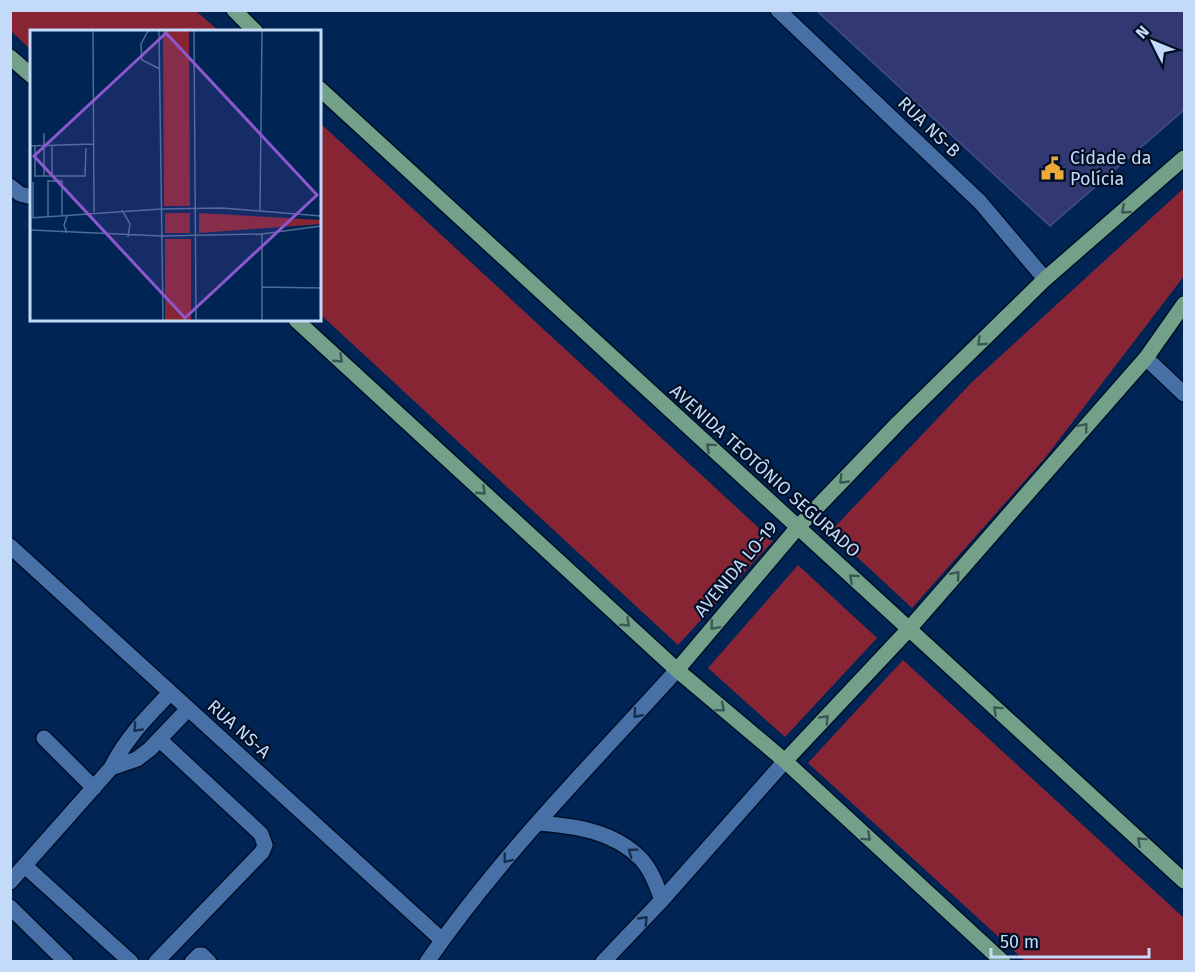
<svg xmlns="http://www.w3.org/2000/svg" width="1195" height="972" font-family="'Fira Sans',sans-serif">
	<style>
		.green { fill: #882535 }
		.building { fill: #323972; stroke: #454c88; stroke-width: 1.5 }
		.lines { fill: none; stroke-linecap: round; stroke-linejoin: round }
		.minor-casing { stroke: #000f29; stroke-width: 18 }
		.major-casing { stroke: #000f29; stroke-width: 18 }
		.minor { stroke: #4770a7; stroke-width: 15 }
		.major { stroke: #72a089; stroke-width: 15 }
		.oneway { stroke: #3a5857 }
		.oneway2 { stroke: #172d4c }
		.labels { text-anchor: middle; stroke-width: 4.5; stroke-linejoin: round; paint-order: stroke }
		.street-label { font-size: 18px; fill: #c3daf8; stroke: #021025 }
		.poi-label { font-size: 18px; fill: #c3daf8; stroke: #021025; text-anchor: start }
		.inset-road { fill: none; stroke: #4e6d96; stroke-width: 1.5 }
		.view { fill: #8d58cd; fill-opacity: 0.15; stroke: #8d58cd; stroke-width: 3 }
		.inset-edge { fill: none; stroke: #c3daf8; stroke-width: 3 }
	</style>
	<rect width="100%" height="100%" fill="#002555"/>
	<!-- green -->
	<path class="green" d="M10,11H196L219,31L32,32L31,50L11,31Z
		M320,123L773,541L678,645L320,314Z
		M1184,188V276L1045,458L912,608L830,532L972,382Z
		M798,565L877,638L785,737L708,668Z
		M903,660L1184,918V961H1025L808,763Z"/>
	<!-- building -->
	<path class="building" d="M816,10H1184V110L1050,226Z"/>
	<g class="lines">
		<defs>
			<path id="minor" d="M778,10L980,202L1045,279
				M10,186L20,194L32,197
				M1146,358L1184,394
				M10,546L442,940
				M44,738L94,788
				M111,768L137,759L150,749L188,709
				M539,823C575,826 614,831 641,859C652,871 657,887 662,900
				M25,866L131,962
				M10,882L111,768C126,738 147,717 170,693
				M10,907L66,962
				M156,962L262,852L265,845L261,834L160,740
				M192,962L199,955H202L209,962
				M427,962C500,856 591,765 677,670
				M603,962L662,900L785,761"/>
			<path id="major" d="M234,10L256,32
				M10,57L32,76
				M320,89L1184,881
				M296,320L677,670L785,761L1003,962
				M677,670L798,527L899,422L1045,279L1184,158
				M785,761L909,629L1026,495L1146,358L1184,304"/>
		</defs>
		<!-- minor casing -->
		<use href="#minor" class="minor-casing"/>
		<!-- major casing -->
		<use href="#major" class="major-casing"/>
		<!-- minor -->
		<use href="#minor" class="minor"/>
		<!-- major -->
		<use href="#major" class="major"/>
	</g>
	<!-- one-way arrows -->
	<defs><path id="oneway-chevron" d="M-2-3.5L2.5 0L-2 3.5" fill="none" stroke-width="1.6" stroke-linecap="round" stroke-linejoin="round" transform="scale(1.5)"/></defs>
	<g class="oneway">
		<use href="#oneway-chevron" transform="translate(1125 210) rotate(139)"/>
		<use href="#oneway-chevron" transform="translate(981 342) rotate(136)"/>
		<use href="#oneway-chevron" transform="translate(339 359) rotate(43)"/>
		<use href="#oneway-chevron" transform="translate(1084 427) rotate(-50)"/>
		<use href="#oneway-chevron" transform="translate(710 447) rotate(-138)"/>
		<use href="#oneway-chevron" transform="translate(843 480) rotate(134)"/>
		<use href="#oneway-chevron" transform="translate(482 491) rotate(43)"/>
		<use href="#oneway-chevron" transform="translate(956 575) rotate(-49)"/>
		<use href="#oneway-chevron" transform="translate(853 578) rotate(-138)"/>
		<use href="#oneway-chevron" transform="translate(626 623) rotate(43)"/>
		<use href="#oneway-chevron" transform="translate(714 626) rotate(130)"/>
		<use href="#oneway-chevron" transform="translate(721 708) rotate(40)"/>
		<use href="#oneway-chevron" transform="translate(997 710) rotate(-138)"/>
		<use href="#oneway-chevron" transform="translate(825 719) rotate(-47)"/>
		<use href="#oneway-chevron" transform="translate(867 837) rotate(42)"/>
		<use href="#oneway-chevron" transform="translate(1141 841) rotate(-138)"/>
	</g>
	<g class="oneway2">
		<use href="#oneway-chevron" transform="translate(637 714) rotate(132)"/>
		<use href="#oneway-chevron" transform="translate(137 728) rotate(133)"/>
		<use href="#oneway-chevron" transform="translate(632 852) rotate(-143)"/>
		<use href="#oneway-chevron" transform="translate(507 859) rotate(129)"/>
		<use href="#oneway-chevron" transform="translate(644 920) rotate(-46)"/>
	</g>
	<!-- icons -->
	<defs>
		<symbol id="civic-bare" viewBox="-9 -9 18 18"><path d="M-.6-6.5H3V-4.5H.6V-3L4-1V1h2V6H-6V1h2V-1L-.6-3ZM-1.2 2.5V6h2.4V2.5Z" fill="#eca93a" stroke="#021025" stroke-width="2.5" paint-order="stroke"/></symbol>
	</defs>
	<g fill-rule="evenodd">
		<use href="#civic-bare" x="1036" y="152" width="33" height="33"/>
	</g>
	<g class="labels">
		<!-- street labels -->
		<g class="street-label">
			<text transform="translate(929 127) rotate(44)" y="6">RUA NS-B</text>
			<text transform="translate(765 471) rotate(42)" y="6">AVENIDA TEOTÔNIO SEGURADO</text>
			<text transform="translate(736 569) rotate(-50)" y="6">AVENIDA LO-19</text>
			<text transform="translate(239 729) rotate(42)" y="6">RUA NS-A</text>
		</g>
		<!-- poi labels -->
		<g class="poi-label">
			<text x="1070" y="164">Cidade da<tspan x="1070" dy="21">Polícia</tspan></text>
		</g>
	</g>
	<!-- overview -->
	<g transform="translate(30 30)">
		<rect width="291" height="291" fill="#002555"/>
		<path d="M133,1H159L160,176H134ZM135,183H160V203H135ZM169,183L291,190V194L169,203ZM135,209H161V290H135Z" fill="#882535"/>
		<path class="inset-road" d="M63,1L64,182M118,1L111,14L112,30L130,39M129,1L133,290M164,1L166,290M0,116L63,114M5,116V146H55L56,118M22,116V146M14,146V103M3,152V188M131,179L192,178L291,186M92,180L100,194L98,207M230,180L232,1M37,186L34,195L37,203M18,187V151H32V186M0,188L131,179M0,200L132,206M232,204V290M132,206L232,204L291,196M232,257L291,258"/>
		<path class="view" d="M136,3L287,165L155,288L4,126Z"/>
		<rect width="291" height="291" class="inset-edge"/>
	</g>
	<!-- border -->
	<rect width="1195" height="972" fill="none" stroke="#c3daf8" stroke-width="24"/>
	<!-- north arrow -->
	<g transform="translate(1153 42) rotate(313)" stroke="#021025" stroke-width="4.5" paint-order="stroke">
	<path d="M0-4.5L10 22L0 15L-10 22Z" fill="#c3daf8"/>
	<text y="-9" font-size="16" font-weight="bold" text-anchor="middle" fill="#c3daf8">N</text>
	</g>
	<!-- scale -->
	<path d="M991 948v9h158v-9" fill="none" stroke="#c3daf8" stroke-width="3"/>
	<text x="1000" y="948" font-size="18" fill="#c3daf8" stroke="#021025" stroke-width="4.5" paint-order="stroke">50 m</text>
</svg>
